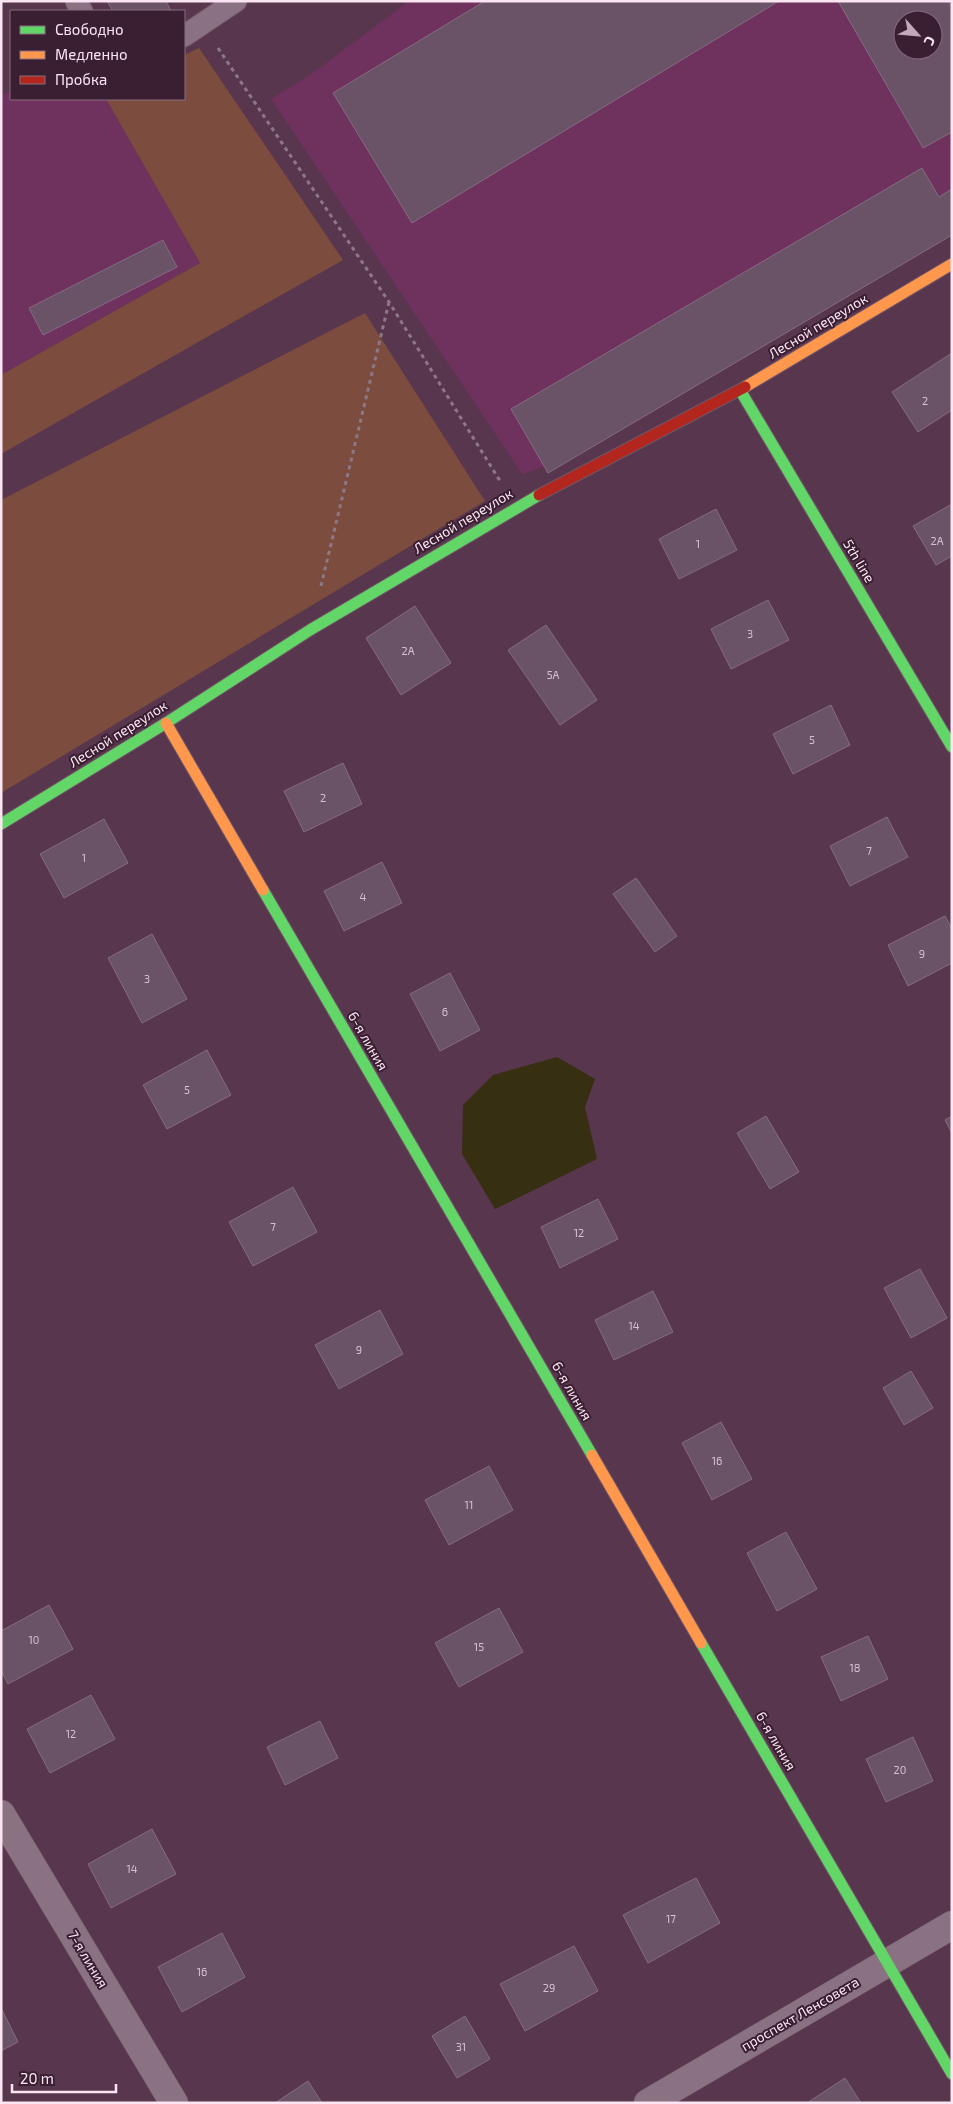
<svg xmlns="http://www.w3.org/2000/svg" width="953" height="2104" font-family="'Exo 2',sans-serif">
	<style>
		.built { fill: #6f315d; fill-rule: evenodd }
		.green { fill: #7c4c3f }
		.water { fill: #372f12 }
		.building { fill: #6a5267; stroke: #856c82; fill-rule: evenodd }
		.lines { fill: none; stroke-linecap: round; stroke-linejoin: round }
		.lane-casing { stroke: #705668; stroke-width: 23 }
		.street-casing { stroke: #705668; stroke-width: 29 }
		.fast-casing { stroke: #705668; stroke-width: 13 }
		.slow-casing { stroke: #705668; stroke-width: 13 }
		.jam-casing { stroke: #705668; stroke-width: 13 }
		.path { stroke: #8e7887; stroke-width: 3; stroke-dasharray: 4 4; stroke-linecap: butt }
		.lane { stroke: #8b7283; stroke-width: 21 }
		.street { stroke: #8b7283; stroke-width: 28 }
		.fast { stroke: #63d668; stroke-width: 11 }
		.slow { stroke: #ff974d; stroke-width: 11 }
		.jam { stroke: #b3261e; stroke-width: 11 }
		.labels { text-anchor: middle; stroke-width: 4; stroke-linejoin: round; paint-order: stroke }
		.number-label { font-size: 11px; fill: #d8c0d0 }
		.street-label { font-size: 14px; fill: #fce5f3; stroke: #3a1e31 }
	</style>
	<rect width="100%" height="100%" fill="#58364d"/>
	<!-- built -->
	<path class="built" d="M409,1H952V230L562,461L522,474L271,99L310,75ZM903,20H933V50H903Z
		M11,90V99H106L200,263L1,375V96Z"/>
	<!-- green -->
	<path class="green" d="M199,48L343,260L1,454V375L200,263L106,99H184V55Z
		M365,313L485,501L1,793V500Z"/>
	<!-- water -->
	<path class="water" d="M557,1057L595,1079L585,1107L597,1159L495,1209L462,1154L463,1105L493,1075Z"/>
	<!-- building -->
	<path class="building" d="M107,1H166L171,11H113Z
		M485,1H779L412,223L333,93Z
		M838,1H948L952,9V132L923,148ZM903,20H933V50H903Z
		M922,168L939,197L952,189V235L548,473L511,409Z
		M163,240L177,267L43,335L29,308Z
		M952,353V410L918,432L892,392Z
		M952,504V556L936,565L913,526Z
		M716,509L737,550L679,579L659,539Z
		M768,600L789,640L731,669L711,629Z
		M415,606L451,663L401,695L366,638Z
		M546,625L597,700L560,725L508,650Z
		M831,705L850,745L793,774L773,734Z
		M343,763L362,804L304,832L284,791Z
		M887,817L908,857L850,886L830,846Z
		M104,819L128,863L64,898L40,854Z
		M382,862L402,903L344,931L324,891Z
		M636,878L677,936L655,952L613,894Z
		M945,916L952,929V963L908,986L888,945Z
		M152,934L187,999L142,1023L108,958Z
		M450,973L480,1030L440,1051L410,994Z
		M207,1050L231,1095L167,1129L143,1085Z
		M766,1116L799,1172L770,1189L737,1133Z
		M952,1116V1133L945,1120Z
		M293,1187L317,1232L253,1266L229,1222Z
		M598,1199L618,1239L560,1268L541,1227Z
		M920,1269L947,1318L911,1338L884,1288Z
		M653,1291L673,1332L614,1360L595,1320Z
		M380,1310L403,1354L339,1389L315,1345Z
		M911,1371L933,1408L904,1425L883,1388Z
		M721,1422L752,1479L712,1500L682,1443Z
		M489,1466L513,1510L449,1545L425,1500Z
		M786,1532L817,1589L777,1611L747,1553Z
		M49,1605L73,1649L8,1684L1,1670V1631Z
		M499,1608L523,1652L459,1687L435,1643Z
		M868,1636L888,1679L841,1701L821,1657Z
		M91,1695L115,1739L50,1773L27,1729Z
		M320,1721L338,1758L285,1785L267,1747Z
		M913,1737L933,1781L886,1802L866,1759Z
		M152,1829L176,1874L111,1908L88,1864Z
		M696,1878L720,1923L648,1963L623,1915Z
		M222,1933L245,1977L182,2012L158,1967Z
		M574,1946L598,1991L525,2031L500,1984Z
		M1,2008L18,2042L1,2051Z
		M465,2016L490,2059L457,2078L432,2036Z
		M845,2078L861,2103H807Z
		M308,2081L322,2103H275Z"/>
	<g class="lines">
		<defs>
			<path id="lane" d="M76,1L82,11
				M184,36L236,1"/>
			<path id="street" d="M1,1814L174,2103
				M648,2103L952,1925"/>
			<path id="fast" d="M740,390L952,747
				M1,824L166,723L310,630L539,495
				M263,890L592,1455
				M701,1643L952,2074"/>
			<path id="slow" d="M745,387L952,264
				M166,723L263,890
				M592,1455L701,1643"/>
			<path id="jam" d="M539,495L745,387"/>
		</defs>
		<!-- lane casing -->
		<use href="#lane" class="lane-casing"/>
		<!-- street casing -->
		<use href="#street" class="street-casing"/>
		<!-- fast casing -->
		<use href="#fast" class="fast-casing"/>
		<!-- slow casing -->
		<use href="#slow" class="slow-casing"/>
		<!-- jam casing -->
		<use href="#jam" class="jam-casing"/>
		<!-- path -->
		<path class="path" d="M218,48L389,302L500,481
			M321,586L389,302"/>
		<!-- lane -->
		<use href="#lane" class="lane"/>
		<!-- street -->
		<use href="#street" class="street"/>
		<!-- fast -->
		<use href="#fast" class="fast"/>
		<!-- slow -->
		<use href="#slow" class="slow"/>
		<!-- jam -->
		<use href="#jam" class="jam"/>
	</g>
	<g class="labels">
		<!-- number labels -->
		<g class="number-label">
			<text x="925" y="405">2</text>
			<text x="937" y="545">2А</text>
			<text x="698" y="548">1</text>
			<text x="750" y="638">3</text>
			<text x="408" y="655">2А</text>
			<text x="553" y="679">5А</text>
			<text x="812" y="744">5</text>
			<text x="323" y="802">2</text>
			<text x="869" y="855">7</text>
			<text x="84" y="862">1</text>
			<text x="363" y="901">4</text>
			<text x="922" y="958">9</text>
			<text x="147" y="983">3</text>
			<text x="445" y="1016">6</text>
			<text x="187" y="1094">5</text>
			<text x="273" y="1231">7</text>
			<text x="579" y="1237">12</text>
			<text x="634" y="1330">14</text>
			<text x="359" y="1354">9</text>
			<text x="717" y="1465">16</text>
			<text x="469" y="1509">11</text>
			<text x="34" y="1644">10</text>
			<text x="479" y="1651">15</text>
			<text x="855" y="1672">18</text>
			<text x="71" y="1738">12</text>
			<text x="900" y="1774">20</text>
			<text x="132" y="1873">14</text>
			<text x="671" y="1923">17</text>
			<text x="202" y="1976">16</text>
			<text x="549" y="1992">29</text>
			<text x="461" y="2051">31</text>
		</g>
		<!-- street labels -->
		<g class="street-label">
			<text transform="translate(818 326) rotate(-31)" y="5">Лесной переулок</text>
			<text transform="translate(463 521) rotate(-31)" y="5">Лесной переулок</text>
			<text transform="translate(859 561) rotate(59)" y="5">5th line</text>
			<text transform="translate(118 734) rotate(-32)" y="5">Лесной переулок</text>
			<text transform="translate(368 1041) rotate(60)" y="5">6-я линия</text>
			<text transform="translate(572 1391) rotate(60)" y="5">6-я линия</text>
			<text transform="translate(776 1741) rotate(60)" y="5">6-я линия</text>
			<text transform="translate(88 1959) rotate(59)" y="5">7-я линия</text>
			<text transform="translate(800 2014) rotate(-30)" y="5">проспект Ленсовета</text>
		</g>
	</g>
	<!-- border -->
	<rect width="953" height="2104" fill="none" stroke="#fce5f3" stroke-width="5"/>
	<!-- legend -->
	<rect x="10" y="10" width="175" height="90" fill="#3a1e31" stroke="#886e7f"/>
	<rect x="20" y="26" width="25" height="8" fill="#63d668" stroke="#886e7f"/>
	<text x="55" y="35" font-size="15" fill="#fce5f3">Свободно</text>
	<rect x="20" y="51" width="25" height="8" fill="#ff974d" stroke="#886e7f"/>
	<text x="55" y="60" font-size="15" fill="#fce5f3">Медленно</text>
	<rect x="20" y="76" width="25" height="8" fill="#b3261e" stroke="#886e7f"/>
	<text x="55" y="85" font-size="15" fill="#fce5f3">Пробка</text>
	<!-- north arrow -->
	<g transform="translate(918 35) rotate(117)"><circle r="24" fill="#3a1e31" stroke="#886e7f"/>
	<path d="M0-4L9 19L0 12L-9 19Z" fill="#c3a8b9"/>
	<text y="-8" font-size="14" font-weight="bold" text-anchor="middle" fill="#fce5f3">С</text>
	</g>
	<!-- scale -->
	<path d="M12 2084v8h104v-8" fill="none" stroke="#fce5f3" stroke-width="2.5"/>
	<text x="20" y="2084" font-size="15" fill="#fce5f3" stroke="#3a1e31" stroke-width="4" paint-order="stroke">20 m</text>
</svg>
